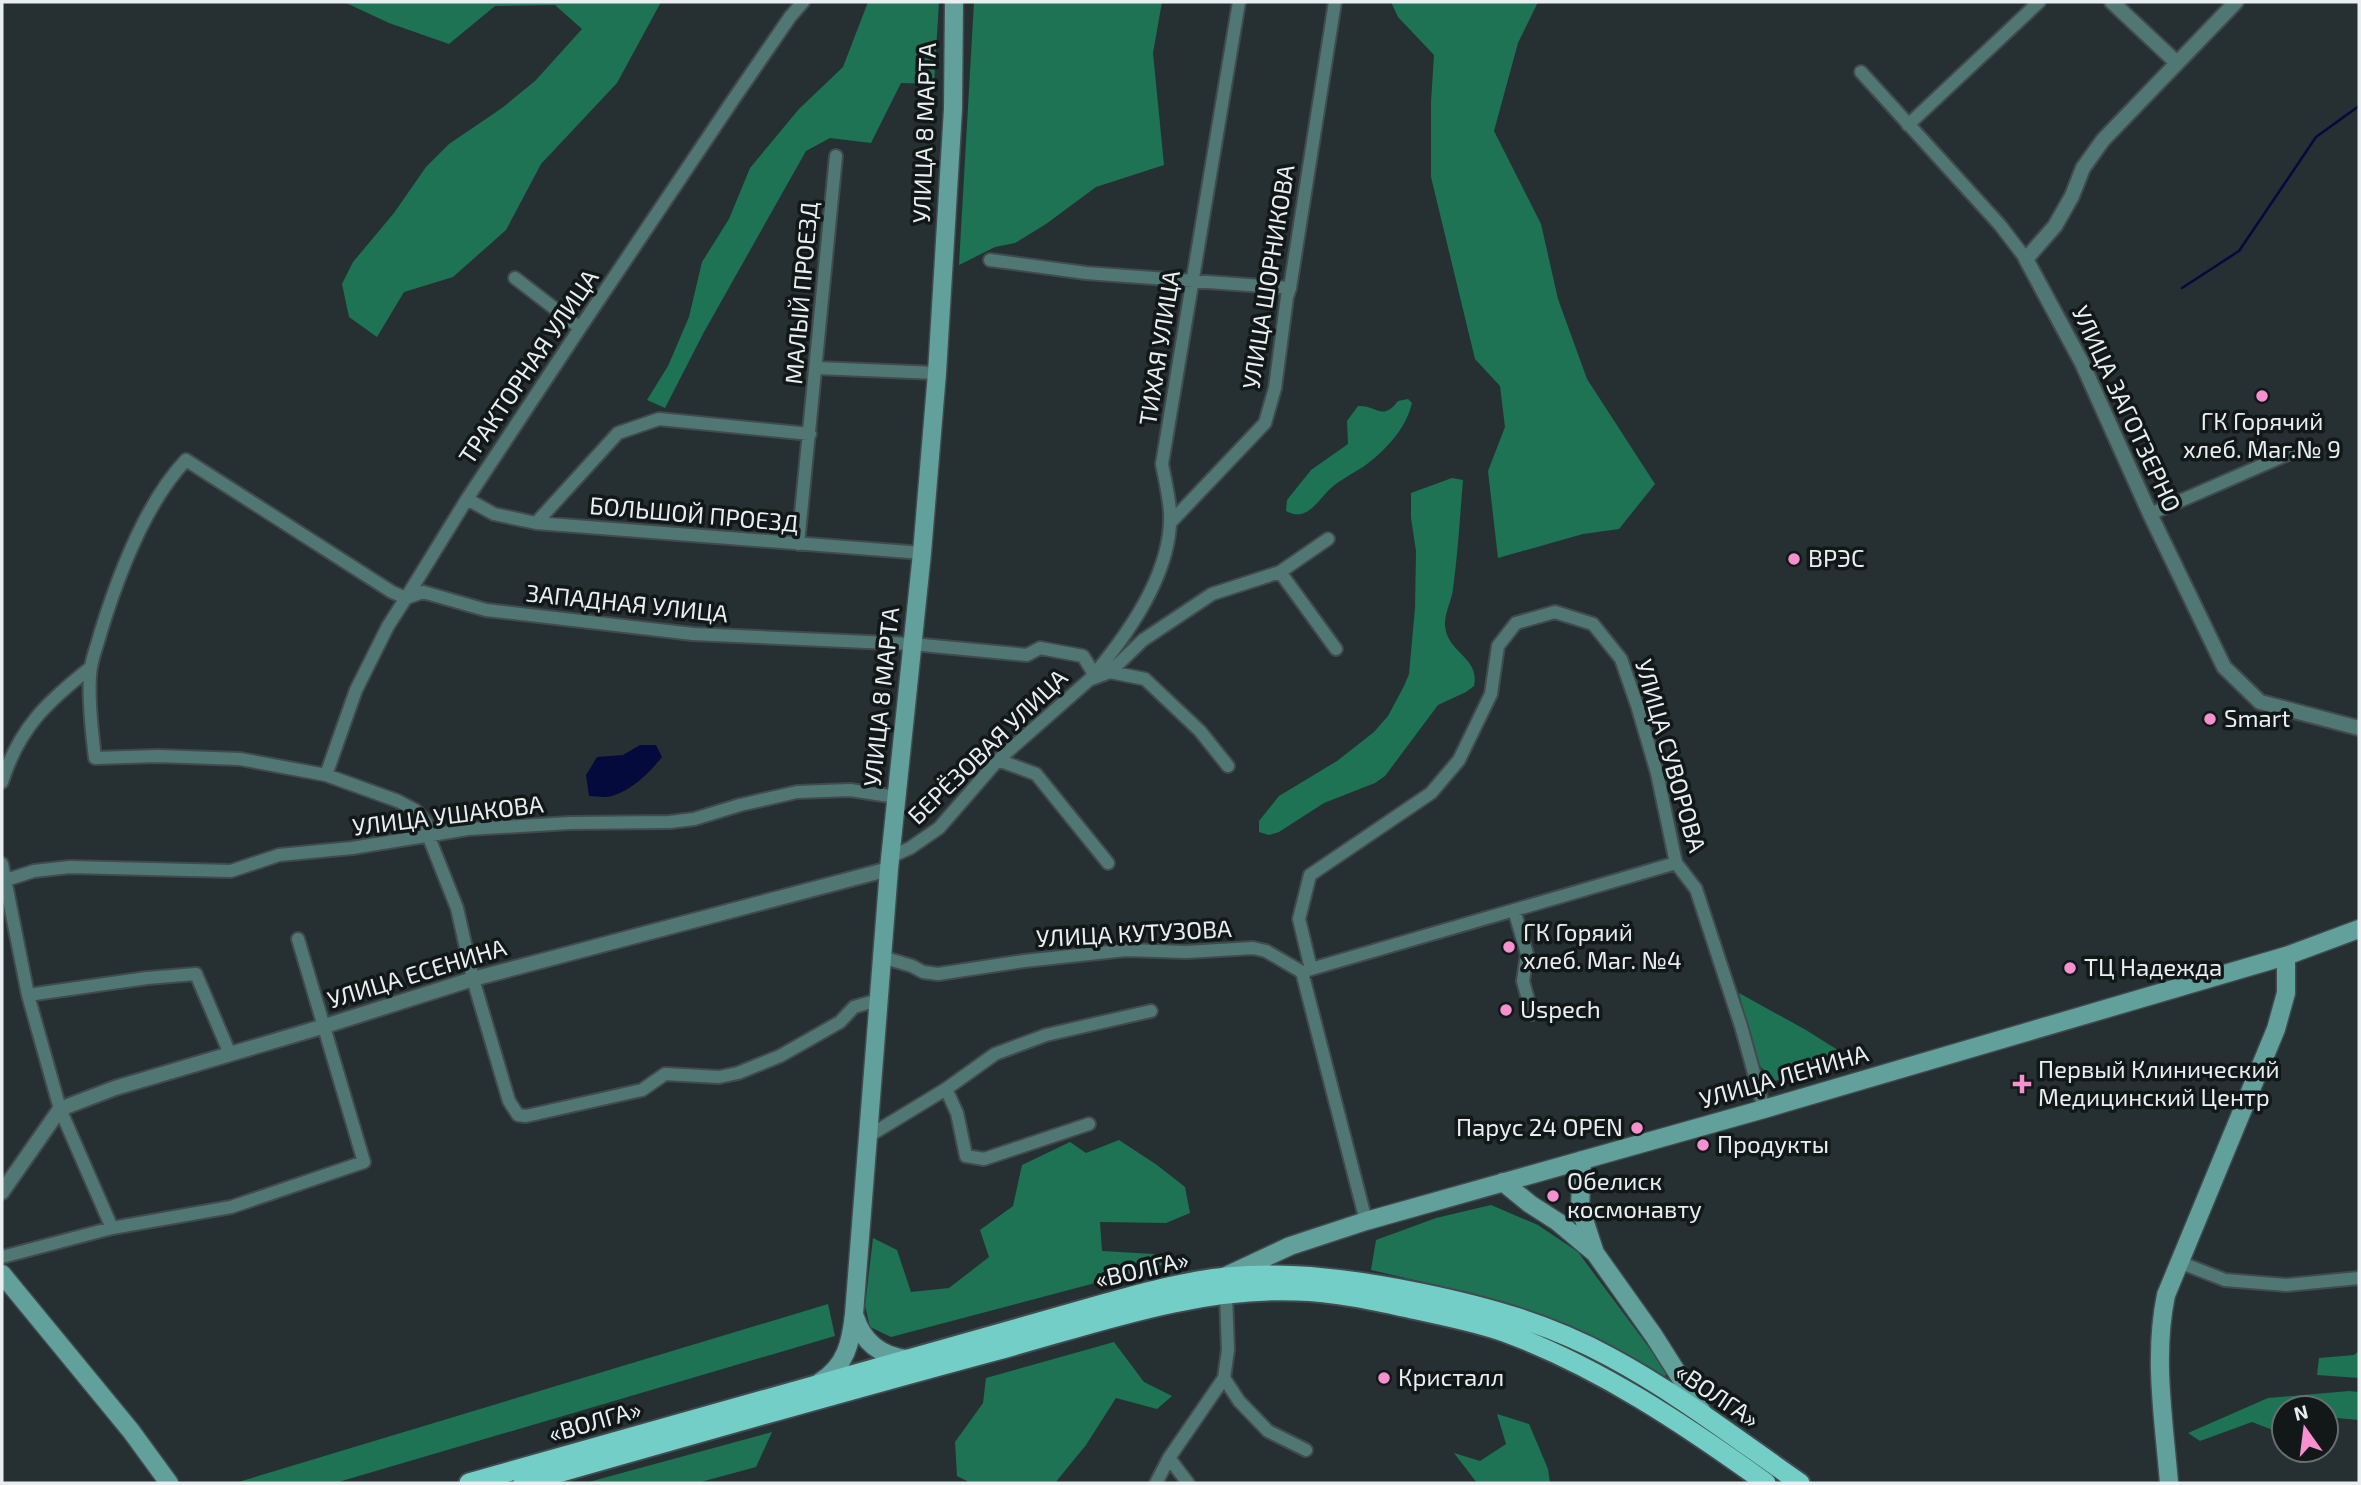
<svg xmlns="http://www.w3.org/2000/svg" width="2361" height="1485" font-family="'Exo 2',sans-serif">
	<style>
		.forest { fill: #1d7354 }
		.water { fill: #040a3c }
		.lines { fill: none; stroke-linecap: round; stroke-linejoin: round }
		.stream { stroke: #040a3c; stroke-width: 2.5 }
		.minor-casing { stroke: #414b4d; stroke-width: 16 }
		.tertiary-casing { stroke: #414b4d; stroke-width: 18 }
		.secondary-casing { stroke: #414b4d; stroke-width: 21 }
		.trunk-casing { stroke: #414b4d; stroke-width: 23 }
		.minor { stroke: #517774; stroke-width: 12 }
		.tertiary { stroke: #517774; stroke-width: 14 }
		.secondary { stroke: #62a09b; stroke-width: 18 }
		.trunk { stroke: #73cec8; stroke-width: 19 }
		.poi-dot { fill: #f790ce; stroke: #121718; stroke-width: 2.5 }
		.labels { text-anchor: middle; stroke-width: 7; stroke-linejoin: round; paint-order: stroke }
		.street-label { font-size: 24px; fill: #e9eff1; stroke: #121718 }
		.poi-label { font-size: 24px; fill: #e9eff1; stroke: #121718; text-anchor: start }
	</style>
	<rect width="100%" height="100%" fill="#263032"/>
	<!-- forest -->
	<path class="forest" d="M344,2H661L617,83L541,164L506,230L453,277L404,292L377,337L349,317L342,284L353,262L394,213L426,167L449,144L502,108L535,81L582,29L555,5L495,6L449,44L389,23Z
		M868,2H939L934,84L901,83L871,143L830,138L806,151L704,332L665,408L647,400L668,366L689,317L702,262L729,219L750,168L799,109L843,67Z
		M974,2H1162L1153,53L1164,165L1096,187L1046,224L1015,243L995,247L959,265Z
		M1391,2H1538L1518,43L1494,131L1541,224L1558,299L1587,379L1655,484L1619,529L1583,534L1498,558L1488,471L1505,427L1500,386L1475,359L1431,177V102L1434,55L1398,17Z
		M1408,399L1412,403C1406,429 1385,451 1363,467C1352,474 1340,480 1331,488C1318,500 1307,523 1286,511L1287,500L1311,470L1348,444L1347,421L1358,406C1377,405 1382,422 1398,401Z
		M1452,478L1463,480C1460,516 1458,553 1453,589C1452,600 1444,614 1445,626C1448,654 1480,657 1474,686L1466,692L1438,705L1385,776L1375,783L1324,803L1279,832L1269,835L1259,832V821L1279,796L1337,761L1374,732L1388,716L1404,686L1409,674L1415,608L1416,551L1411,518V493Z
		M1739,993L1806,1030L1852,1059L1775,1081L1757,1063Z
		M1119,1140L1157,1165L1185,1187L1190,1213L1166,1223L1100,1222L1102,1251L1154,1254L1163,1265L891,1337L870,1327L865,1306L873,1238L897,1250L911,1292L949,1288L989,1257L980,1230L1013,1206L1022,1165L1070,1142L1086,1153Z
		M1491,1205L1538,1225L1578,1252L1668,1373L1661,1380L1511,1306L1449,1288L1371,1270L1376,1240L1436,1218Z
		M828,1304L835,1336L335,1483H235Z
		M1114,1342L1144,1382L1172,1396L1157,1409L1116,1398L1086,1445L1055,1483H971L957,1476L955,1442L983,1403L986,1378Z
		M2359,1351V1378L2317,1375L2319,1358L2354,1355Z
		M2349,1391L2359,1392V1420L2326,1417V1408H2284V1425L2278,1432L2252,1422L2200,1441L2188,1433L2268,1398Z
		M1497,1414L1529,1424L1548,1469L1550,1483H1477L1454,1453L1480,1461L1506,1444Z
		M772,1432L756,1467L697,1483H585Z"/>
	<!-- water -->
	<path class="water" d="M640,745H656L662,757C649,773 632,790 612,796C605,798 596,796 589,796L586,775L597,757L623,755Z"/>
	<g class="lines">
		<!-- stream -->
		<path class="stream" d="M2182,288L2239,251L2316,137L2359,106"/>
		<defs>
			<path id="minor" d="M1861,72L2000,225L2026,259
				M1908,125L2039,2
				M990,260L1086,273L1290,288
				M515,278L580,328
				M817,368L937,373
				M467,499L494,514L536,523L922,553
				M2150,514L2304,447
				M536,523L618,433L659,419L810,434
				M1170,523L1265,423L1275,388L1287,297L1290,288L1335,2
				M798,544L836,156
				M1280,572L1336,649
				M1110,672L1145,679L1200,731L1228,766
				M1090,679C1127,636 1173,572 1170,512C1169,496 1165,480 1162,464L1239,2
				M998,760L1036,774L1108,863
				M326,775L356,690L388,626L406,598L467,499L580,328L733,100L790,17L803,2
				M2,782C19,728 47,702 90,668
				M890,857L910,848L939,828L998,760L1089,680L1110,672L1143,640L1212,594L1280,572L1328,539
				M2,864L28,995L60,1109L112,1228
				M6,880L34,871L70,867L231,871L279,855L352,848L468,829L570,823L670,822L694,819L740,805L797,792L850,790L896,797
				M1514,910L1527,954L1523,981L1532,1014
				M882,957L912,966L923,972L938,974L1024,961L1126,950L1186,952L1253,948L1266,951L1302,972
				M1311,969L1676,863
				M28,995L147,978L196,974L230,1054
				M878,1000L854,1007L840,1022L780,1056L738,1073L719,1077L665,1074L642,1090L526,1116L518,1115L509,1101L473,979L457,908L428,835L426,822L415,810L398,801L326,775L240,759L158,756L95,758C92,734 87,691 91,667C93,655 98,643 101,631C118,576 146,502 186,460L392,592L406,598L423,592L486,610L693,634L912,644L1027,655L1040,648L1083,656L1094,674
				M946,1089L995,1054L1046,1035L1151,1011
				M867,1137L946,1089L957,1113L966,1156L984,1159L1089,1124
				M1366,1221L1302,972L1311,969L1299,919L1310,875L1431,793L1459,760L1491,694L1498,646L1516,623L1555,612L1593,624L1621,659L1637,705L1657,773L1676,863L1696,889L1741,1026L1764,1109
				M2,1257L112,1228L231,1207L364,1162L298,939
				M2179,1262L2225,1280L2286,1285L2359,1278
				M1224,1378L1239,1401L1268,1431L1306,1450
				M1169,1458L1188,1483
				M1156,1483L1169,1458L1224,1378L1228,1350L1226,1295"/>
			<path id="tertiary" d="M2112,2L2176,62
				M2236,2L2103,140L2083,168L2072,196L2055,226L2026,259L2082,363L2150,514L2224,667L2260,702L2359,728
				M2,1192L60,1109L115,1088L325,1026L473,979L889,869"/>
			<path id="secondary" d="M1582,1160L1580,1207L1595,1253
				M1503,1182L1530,1204L1558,1222L1595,1253L1654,1336L1704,1415
				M2,1274L131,1431L169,1483
				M1226,1276L1290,1246L1366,1221L1764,1109L2286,956L2359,929
				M855,1317C863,1342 880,1356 907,1359
				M820,1382C846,1366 851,1342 854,1314L889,869L922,553L937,373L953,109L954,2
				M2169,1483C2164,1421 2153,1357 2166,1295L2276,1029L2286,993V956"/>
			<path id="trunk" d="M469,1483L1103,1304C1143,1293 1185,1281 1227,1277C1292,1271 1357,1280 1421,1293C1489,1307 1549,1324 1610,1357C1677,1393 1738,1440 1800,1483
				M523,1483C684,1437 845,1391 1006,1348C1100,1322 1198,1287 1297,1291C1334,1292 1371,1300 1408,1308C1439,1315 1473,1321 1504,1332C1599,1367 1684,1424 1766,1483"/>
		</defs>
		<!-- minor casing -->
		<use href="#minor" class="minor-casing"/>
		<!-- tertiary casing -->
		<use href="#tertiary" class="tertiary-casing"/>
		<!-- secondary casing -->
		<use href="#secondary" class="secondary-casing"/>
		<!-- trunk casing -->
		<use href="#trunk" class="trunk-casing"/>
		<!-- minor -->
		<use href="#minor" class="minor"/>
		<!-- tertiary -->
		<use href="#tertiary" class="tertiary"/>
		<!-- secondary -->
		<use href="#secondary" class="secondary"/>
		<!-- trunk -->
		<use href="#trunk" class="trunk"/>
	</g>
	<!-- markers -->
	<g class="poi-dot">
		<circle cx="2262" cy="396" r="7"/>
		<circle cx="1794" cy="559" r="7"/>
		<circle cx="2210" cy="719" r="7"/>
		<circle cx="1509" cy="947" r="7"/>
		<circle cx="2070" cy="968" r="7"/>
		<circle cx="1506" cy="1010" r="7"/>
		<path d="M2018.5 1073.5h7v7h7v7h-7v7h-7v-7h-7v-7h7z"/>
		<circle cx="1637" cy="1128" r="7"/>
		<circle cx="1703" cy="1145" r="7"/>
		<circle cx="1553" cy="1196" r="7"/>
		<circle cx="1384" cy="1378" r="7"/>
	</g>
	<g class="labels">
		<!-- street labels -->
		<g class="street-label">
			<text transform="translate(925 133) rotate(-88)" y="8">УЛИЦА 8 МАРТА</text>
			<text transform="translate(1269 277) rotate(-81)" y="8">УЛИЦА ШОРНИКОВА</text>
			<text transform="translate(802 293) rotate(-85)" y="8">МАЛЫЙ ПРОЕЗД</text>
			<text transform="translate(1160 348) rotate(-81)" y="8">ТИХАЯ УЛИЦА</text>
			<text transform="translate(529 367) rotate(-56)" y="8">ТРАКТОРНАЯ УЛИЦА</text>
			<text transform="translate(2126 409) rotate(65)" y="8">УЛИЦА ЗАГОТЗЕРНО</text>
			<text transform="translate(694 515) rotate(5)" y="8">БОЛЬШОЙ ПРОЕЗД</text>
			<text transform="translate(627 604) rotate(6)" y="8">ЗАПАДНАЯ УЛИЦА</text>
			<text transform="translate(882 697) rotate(-84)" y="8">УЛИЦА 8 МАРТА</text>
			<text transform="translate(988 747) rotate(-44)" y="8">БЕРЁЗОВАЯ УЛИЦА</text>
			<text transform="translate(1670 756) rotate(74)" y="8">УЛИЦА СУВОРОВА</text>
			<text transform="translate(448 816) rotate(-7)" y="8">УЛИЦА УШАКОВА</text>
			<text transform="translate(1134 934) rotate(-3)" y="8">УЛИЦА КУТУЗОВА</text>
			<text transform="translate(417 974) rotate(-17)" y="8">УЛИЦА ЕСЕНИНА</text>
			<text transform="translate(1784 1077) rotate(-16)" y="8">УЛИЦА ЛЕНИНА</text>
			<text transform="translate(1142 1270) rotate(-13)" y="8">«ВОЛГА»</text>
			<text transform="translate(1717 1396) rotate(34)" y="8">«ВОЛГА»</text>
			<text transform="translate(595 1422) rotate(-16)" y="8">«ВОЛГА»</text>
		</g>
		<!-- poi labels -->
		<g class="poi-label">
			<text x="2262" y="430" text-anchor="middle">ГК Горячий<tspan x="2262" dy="28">хлеб. Маг.№ 9</tspan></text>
			<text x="1808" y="567">ВРЭС</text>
			<text x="2224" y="727">Smart</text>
			<text x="1523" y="941">ГК Горяий<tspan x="1523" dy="28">хлеб. Маг. №4</tspan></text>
			<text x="2084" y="976">ТЦ Надежда</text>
			<text x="1520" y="1018">Uspech</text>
			<text x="2038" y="1078">Первый Клинический<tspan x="2038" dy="28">Медицинский Центр</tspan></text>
			<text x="1623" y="1136" text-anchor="end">Парус 24 OPEN</text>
			<text x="1717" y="1153">Продукты</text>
			<text x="1567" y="1190">Обелиск<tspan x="1567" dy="28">космонавту</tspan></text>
			<text x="1398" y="1386">Кристалл</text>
		</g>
	</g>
	<!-- border -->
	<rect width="2361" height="1485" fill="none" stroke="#e9eff1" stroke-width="7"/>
	<!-- north arrow -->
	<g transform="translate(2305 1429) rotate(346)"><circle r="33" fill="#121718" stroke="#686d6f" stroke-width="2"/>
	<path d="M0-5L12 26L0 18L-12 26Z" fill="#f790ce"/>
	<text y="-10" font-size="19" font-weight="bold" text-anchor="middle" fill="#e9eff1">N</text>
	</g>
</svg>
